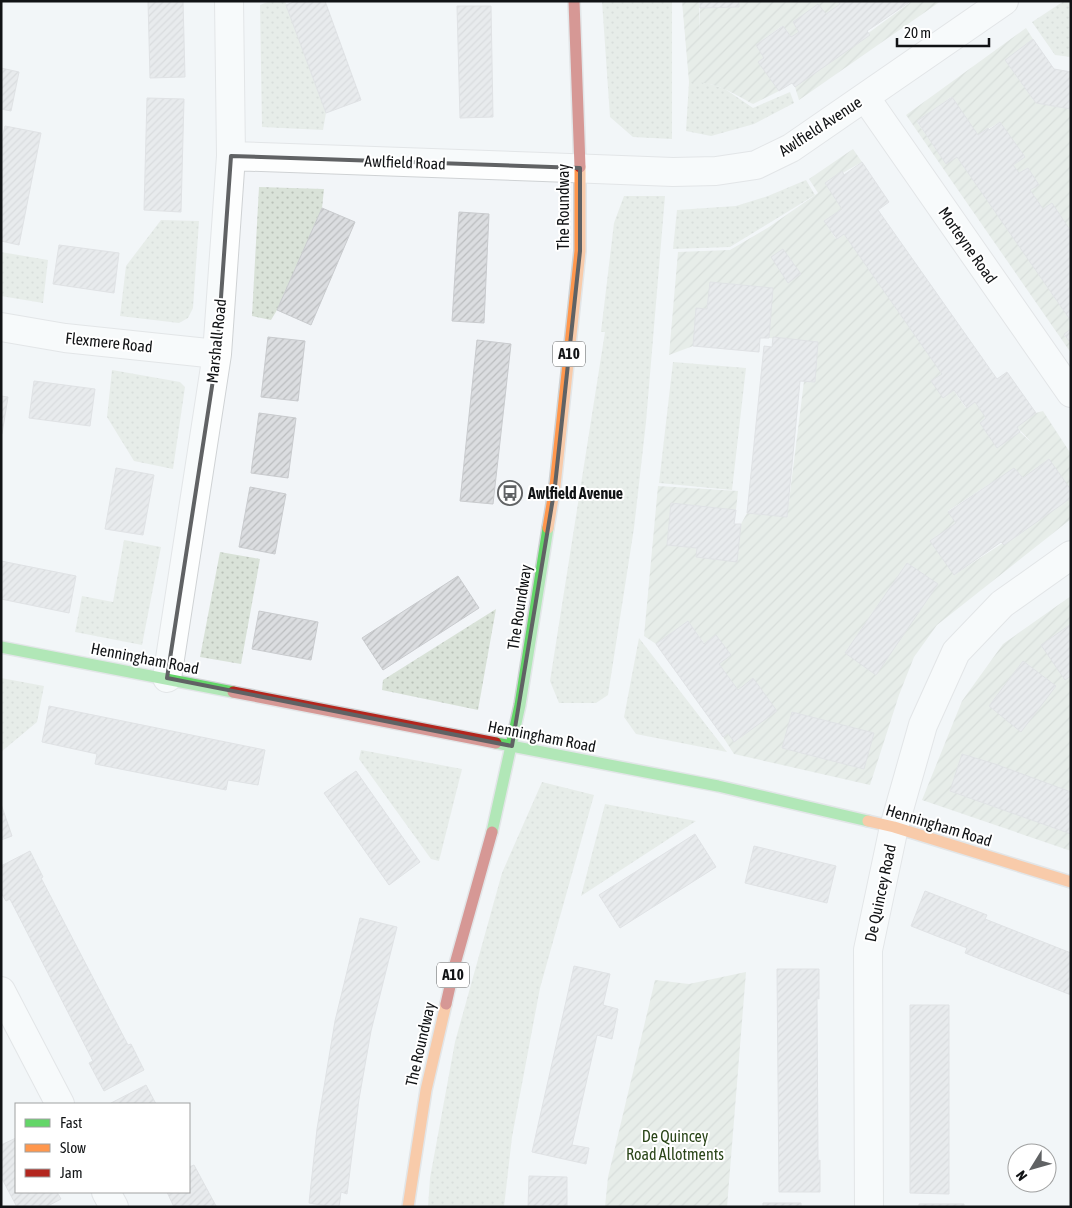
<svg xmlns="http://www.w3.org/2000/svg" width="1072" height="1208" font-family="'Asap Condensed',sans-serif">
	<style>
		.grass { fill: url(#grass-dots) }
		.garden { fill: url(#garden-furrows); fill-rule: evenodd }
		.building { fill: url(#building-hatch); stroke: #c9cbce }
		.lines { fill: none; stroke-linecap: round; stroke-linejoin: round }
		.street-casing { stroke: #cfd2d4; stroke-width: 30 }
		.fast-casing { stroke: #cfd2d4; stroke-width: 14 }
		.slow-casing { stroke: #cfd2d4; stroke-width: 14 }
		.jam-casing { stroke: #cfd2d4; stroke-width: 14 }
		.street { stroke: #fdfefe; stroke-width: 28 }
		.fast { stroke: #63d668; stroke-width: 11 }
		.slow { stroke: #ff974d; stroke-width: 11 }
		.jam { stroke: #b3261e; stroke-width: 11 }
		.marked { fill: none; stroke: #606264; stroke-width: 4; stroke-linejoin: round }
		.labels { text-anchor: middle; stroke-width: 4; stroke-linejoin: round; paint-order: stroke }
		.shield { fill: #fff; stroke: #585a5b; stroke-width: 1 }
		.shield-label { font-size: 15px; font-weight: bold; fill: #111315 }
		.street-label { font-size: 16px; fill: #111315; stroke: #fff }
		.poi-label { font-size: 16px; font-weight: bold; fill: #111315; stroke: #fff; text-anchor: start }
		.park-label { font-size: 16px; fill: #2a4518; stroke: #fff }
	</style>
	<defs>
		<pattern id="grass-dots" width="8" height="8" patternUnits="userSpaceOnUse" patternTransform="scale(1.25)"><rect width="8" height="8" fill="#d9e2d8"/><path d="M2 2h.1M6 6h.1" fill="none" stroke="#b9c1b8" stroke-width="1.8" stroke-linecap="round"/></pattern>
		<pattern id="garden-furrows" width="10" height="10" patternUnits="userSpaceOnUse" patternTransform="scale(1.25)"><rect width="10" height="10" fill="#d9e2d8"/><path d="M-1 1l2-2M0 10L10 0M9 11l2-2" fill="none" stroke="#b9c1b8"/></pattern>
		<pattern id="building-hatch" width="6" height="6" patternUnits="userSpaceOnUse" patternTransform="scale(1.25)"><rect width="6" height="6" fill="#dbdde0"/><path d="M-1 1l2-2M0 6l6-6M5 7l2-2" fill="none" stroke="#bbbdbf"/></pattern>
	</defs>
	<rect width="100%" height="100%" fill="#f2f5f8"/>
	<!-- grass -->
	<path class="grass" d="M270,1H285L326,113L323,130L262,127L260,5Z
		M602,1H672V139L633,137L610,117Z
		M1064,1H1071V57L1055,55L1032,22Z
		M701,81L725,89L753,108L790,92L794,103L754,124L711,136L686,131L689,82Z
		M806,180L815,195L730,247L673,249L677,210L736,206L768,196Z
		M259,187L324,189L322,208L277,310L271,320L252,316Z
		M624,196H665L646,422L634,528L608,695L596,703H559L550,681L605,332H601L614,223Z
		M161,220L199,221L193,308L188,318L179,323L120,316L126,266Z
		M1,252L48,260L43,303L1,296Z
		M673,362L746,368L732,490L659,483Z
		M112,370L180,382L185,387L173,469L134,461L107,417Z
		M124,540L161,547L142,645L75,632L82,596L113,602Z
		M220,552L260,559L241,664L200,657Z
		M496,609L478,710L382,690L383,680Z
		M639,638L727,752L636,734L624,717Z
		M1,678L44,686L37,722L1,752Z
		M361,750L462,769L439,861L431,859L359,759Z
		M542,782L594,795L540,988L512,1137L504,1207H428L430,1178L455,1042L502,873Z
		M605,804L696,821L581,896Z"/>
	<!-- garden -->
	<path class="garden" d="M682,1H699L700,33V8L739,7V1H839L840,4L826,14L818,5L799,32L791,37L782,26L756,45L764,58L759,62L779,91L753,104C731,92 714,81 689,82Z
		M912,1H941L799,100L795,87Z
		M1026,28L1033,39L1005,60L1036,103L1071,109V229L1070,230L1052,204L1043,209L1030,190L1039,185L1028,168L1019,173L1013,165L1025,157L1000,122L978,135L951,97L917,122L946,164L957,157L1071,321V329L1064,335L1071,344V353L906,115Z
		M853,149L862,162L825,183L842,209L824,221L836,239L844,234L966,408L975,402L986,418L980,423L997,447L1020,432L1033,444L1017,427L1036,413L1043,411L1071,454V490L1049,460L1023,478L1014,468L948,511L956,523L931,541L954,575L1071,498V519L937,625L914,657L899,695L870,785L734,754L723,737L728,733L753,679L738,690L688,621L656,644L644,636L658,486L738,491L736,510L671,503L667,544L697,548L741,524L747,513L787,517L804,381L815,382L818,342L769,338L773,288L710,282L707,309L693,346L669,355L678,252L730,250L769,227L818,193L809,179ZM907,563L938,584L876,674L845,653ZM792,712L869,732L864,769L783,748Z
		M1071,596V624L1065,680L1071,676V794L963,754L951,791L1071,834V851L922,800L962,701L1003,644ZM1023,661L1056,686L1021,731L989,706Z
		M746,972L727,1207H605L608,1177L655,980L689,984Z"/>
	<!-- building -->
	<path class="building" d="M148,1H183L185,77L150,78Z
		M296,1H325L361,100L326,113L286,5Z
		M700,1H739V7L700,8Z
		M838,1H911L867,31L870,35L795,87L792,83L779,91L758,62L764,58L756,45L783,26L791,37L799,32L793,22L818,4L826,14L840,4Z
		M457,6H491L493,117L460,118Z
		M1033,39L1054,69L1071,72V109L1036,103L1005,60Z
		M1,68L19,72L11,111L1,109Z
		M952,97L978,135L988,128L989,130L1000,122L1025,157L1013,165L1019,173L1028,168L1039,185L1030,190L1043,209L1052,203L1070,230L1071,229V321L957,157L946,164L917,121Z
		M147,98L184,99L181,212L144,210Z
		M5,126L41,133L19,245L1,241V142Z
		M862,162L889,202L878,210L997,379L1007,372L1036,413L1017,427L1020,432L997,448L980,423L986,418L975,402L967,408L954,390L943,398L931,381L942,374L844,234L837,239L824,221L842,209L825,183L842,171L844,175Z
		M322,208L355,222L311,325L277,310Z
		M459,212L489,214L484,323L452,321Z
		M59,245L119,253L114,293L53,284Z
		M783,249L801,274L788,283L771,257Z
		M710,282L773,288L769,338H760L759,352L693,346L696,308L707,309Z
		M1071,329V344L1064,334Z
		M268,337L305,341L298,401L261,397Z
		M773,337L818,342L815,382L800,381L787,517L747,513L764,346L772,347Z
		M477,340L511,344L493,504L460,501Z
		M34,381L95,389L90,426L29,418Z
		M1,396L8,397L2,434H1Z
		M259,413L296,418L288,478L251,473Z
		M1049,459L1071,490V498L1004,545L1001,542L954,575L930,541L956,523L948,512L1014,468L1023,478Z
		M116,468L154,475L143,535L105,529Z
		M250,487L286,494L275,554L239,547Z
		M671,503L736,510L734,524H741L737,562L696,557L697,548L667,545Z
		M1,561L76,576L69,613L1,599Z
		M907,563L938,584L876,675L845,653Z
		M458,576L479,608L383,670L362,638Z
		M259,611L318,622L311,660L252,649Z
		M688,621L704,644L716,635L731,655L719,664L738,690L753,678L777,711L734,742L728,733L723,737L656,644Z
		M1071,624V676L1065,680L1041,645Z
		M1023,661L1056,686L1021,732L989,706Z
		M49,706L265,750L258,785L228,780L226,790L95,764L97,754L42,742Z
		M792,712L874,733L864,769L782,748Z
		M962,754L995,764L1071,792V834L950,791Z
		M356,771L420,862L389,885L324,793Z
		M1,804L12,836L1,840Z
		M695,834L716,867L620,928L599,895Z
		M754,846L836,866L827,903L745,883Z
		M30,851L43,877L41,878L128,1045L131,1044L144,1070L104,1091L89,1063L93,1061L10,899L6,901L1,893V866Z
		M925,891L987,915L985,919L1071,953V995L965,953L967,948L911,926Z
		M360,918L397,927L371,1031L359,1099L347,1194L341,1192L339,1207H334L309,1203L317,1129L335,1021Z
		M574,966L610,974L603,1005L618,1009L612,1039L597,1035L572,1145L589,1148L586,1164L532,1152Z
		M777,969H819V999L817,998L818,1161L820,1160V1192H779Z
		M910,1005H949V1194L910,1193Z
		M146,1085L156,1104H112L111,1103Z
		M16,1138V1192H57L61,1199L46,1207H17L1,1177V1145Z
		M194,1165L216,1206L218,1207H174L167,1192H189V1167Z
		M529,1176L567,1177V1207H528Z
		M763,1203H801V1207H763Z
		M919,1204H964V1207H919Z"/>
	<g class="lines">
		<defs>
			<path id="street" d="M865,97L1071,393
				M231,156L543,167L673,172L716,171L756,165L791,148L1004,1
				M1,327L65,338L217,354
				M167,678L217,354L231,156L229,1
				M1,991L60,1104
				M106,1192L114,1207
				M869,1207L868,950L894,827L923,725L956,652L1002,604L1071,555"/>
			<path id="fast" d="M1,647L233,692
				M496,743L718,786L868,821
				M492,832L520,705L548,528"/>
			<path id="slow" d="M548,528L555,486L580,251V167
				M868,821L894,827L1071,882
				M408,1207L426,1090L446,1004"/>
			<path id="jam" d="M574,1L580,167
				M233,692L496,743
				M446,1004L455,964L492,832"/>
		</defs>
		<!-- street casing -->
		<use href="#street" class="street-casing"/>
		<!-- fast casing -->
		<use href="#fast" class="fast-casing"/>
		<!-- slow casing -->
		<use href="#slow" class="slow-casing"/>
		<!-- jam casing -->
		<use href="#jam" class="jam-casing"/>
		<!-- street -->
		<use href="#street" class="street"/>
		<!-- fast -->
		<use href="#fast" class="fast"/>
		<!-- slow -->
		<use href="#slow" class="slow"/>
		<!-- jam -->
		<use href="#jam" class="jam"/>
	</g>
	<!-- marked area -->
	<path d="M0 0H1072V1208H0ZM231,156L580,168V251L555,486L512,746L167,678L217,354Z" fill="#f2f5f8" fill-opacity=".55" fill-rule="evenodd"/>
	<path class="marked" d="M231,156L580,168V251L555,486L512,746L167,678L217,354Z"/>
	<!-- icons -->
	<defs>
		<symbol id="bus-ring" viewBox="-11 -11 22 22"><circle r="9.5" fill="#fff" stroke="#606264" stroke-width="1.5"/><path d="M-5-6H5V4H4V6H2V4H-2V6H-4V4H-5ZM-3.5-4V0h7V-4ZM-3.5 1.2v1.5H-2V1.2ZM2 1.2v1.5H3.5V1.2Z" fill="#606264"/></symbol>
	</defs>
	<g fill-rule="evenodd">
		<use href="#bus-ring" x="496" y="479" width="28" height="28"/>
	</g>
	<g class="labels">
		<!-- shield labels -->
		<g class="shield">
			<rect x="553" y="341.5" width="32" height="25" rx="4"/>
			<rect x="437" y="962.5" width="32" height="25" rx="4"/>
		</g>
		<g class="shield-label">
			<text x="569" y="359">A10</text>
			<text x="453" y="980">A10</text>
		</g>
		<!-- street labels -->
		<g class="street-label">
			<text transform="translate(820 126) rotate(-33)" y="6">Awlfield Avenue</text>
			<text transform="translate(405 162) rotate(2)" y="6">Awlfield Road</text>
			<text transform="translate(563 207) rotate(-90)" y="6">The Roundway</text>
			<text transform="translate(968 245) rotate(55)" y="6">Morteyne Road</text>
			<text transform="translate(216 341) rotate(-84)" y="6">Marshall Road</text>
			<text transform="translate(109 342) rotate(6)" y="6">Flexmere Road</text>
			<text transform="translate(519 607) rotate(-81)" y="6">The Roundway</text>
			<text transform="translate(145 658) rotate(11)" y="6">Henningham Road</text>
			<text transform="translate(542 736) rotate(11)" y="6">Henningham Road</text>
			<text transform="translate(939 825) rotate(17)" y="6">Henningham Road</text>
			<text transform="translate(880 893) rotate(-78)" y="6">De Quincey Road</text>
			<text transform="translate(420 1044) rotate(-77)" y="6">The Roundway</text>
		</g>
		<!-- poi labels -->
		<g class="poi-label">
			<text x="528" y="499">Awlfield Avenue</text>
		</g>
		<!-- park labels -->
		<g class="park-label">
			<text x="675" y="1142">De Quincey<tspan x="675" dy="18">Road Allotments</tspan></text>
		</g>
	</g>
	<!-- border -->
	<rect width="1072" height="1208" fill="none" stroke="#111315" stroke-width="5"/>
	<!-- legend -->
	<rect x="15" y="1103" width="175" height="90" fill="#ffffff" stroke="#a0a1a1"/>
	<rect x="25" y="1119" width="25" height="8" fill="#63d668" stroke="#a0a1a1"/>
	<text x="60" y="1128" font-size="15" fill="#111315">Fast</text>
	<rect x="25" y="1144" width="25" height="8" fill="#ff974d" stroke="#a0a1a1"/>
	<text x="60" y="1153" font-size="15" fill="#111315">Slow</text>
	<rect x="25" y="1169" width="25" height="8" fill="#b3261e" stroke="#a0a1a1"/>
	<text x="60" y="1178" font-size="15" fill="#111315">Jam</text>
	<!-- north arrow -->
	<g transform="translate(1032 1168) rotate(233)"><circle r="24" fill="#ffffff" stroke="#a0a1a1"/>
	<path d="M0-4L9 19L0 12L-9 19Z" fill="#606264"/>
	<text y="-8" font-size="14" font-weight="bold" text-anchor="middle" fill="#111315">N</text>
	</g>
	<!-- scale -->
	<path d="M897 38v8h92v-8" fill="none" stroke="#111315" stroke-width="2.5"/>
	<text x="904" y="38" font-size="15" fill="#111315" stroke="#ffffff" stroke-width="4" paint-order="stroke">20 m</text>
</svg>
